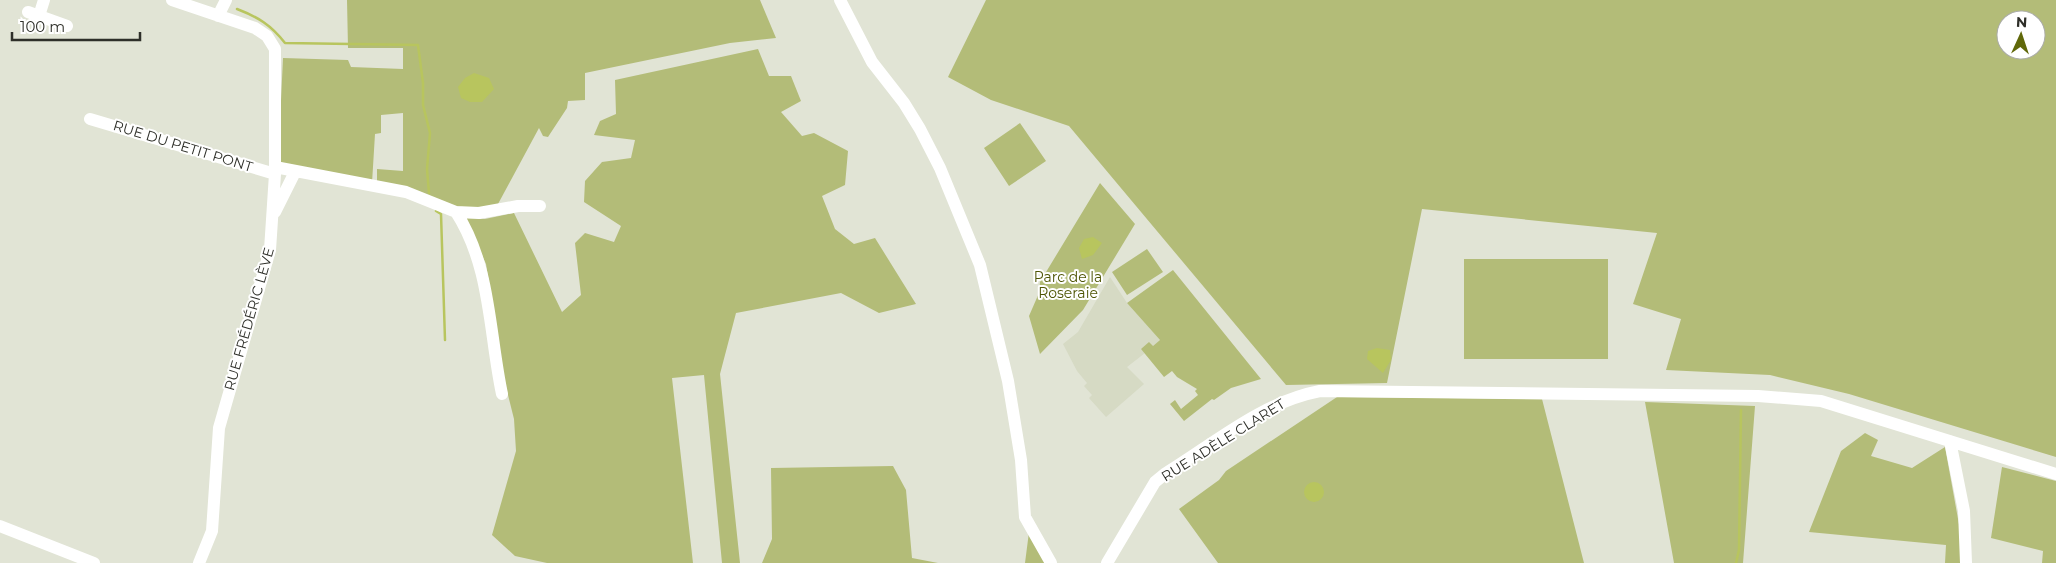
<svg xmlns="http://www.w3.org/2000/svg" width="2056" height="563" font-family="Montserrat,sans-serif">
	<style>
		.built { fill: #d6dac4 }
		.green { fill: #b3bc78; fill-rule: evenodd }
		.water { fill: #b8c55e }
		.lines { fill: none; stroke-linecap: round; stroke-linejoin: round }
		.stream { stroke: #b8c55e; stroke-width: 2.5 }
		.minor { stroke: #fff; stroke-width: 12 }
		.labels { text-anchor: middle; stroke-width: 4; stroke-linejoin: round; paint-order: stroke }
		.street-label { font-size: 14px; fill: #2e2f29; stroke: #fff }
		.park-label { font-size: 14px; fill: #4e5504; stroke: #fff }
	</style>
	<rect width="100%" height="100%" fill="#e1e4d5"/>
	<!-- built -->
	<path class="built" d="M1110,277L1127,303L1160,340L1153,346L1141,349L1145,353L1127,367L1144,384L1106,417L1089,398L1092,395L1084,386L1087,383L1077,371L1063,344L1078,332Z"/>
	<!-- green -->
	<path class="green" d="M347,0H760L776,38L730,43L585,73V100L568,101L567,108L548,137L543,136L539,128L498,204C461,215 413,196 377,187V169L403,171V113L381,115V133L375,134L372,183L278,164L283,58L348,60L351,67L403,69V48H348Z
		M986,0H2056V457L1849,394L1770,375L1666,370L1681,319L1633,304L1657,233L1422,209L1387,383L1286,385L1069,126L991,100L948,77ZM2006,20H2036V50H2006Z
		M758,49L769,76H791L801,101L781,112L802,136L814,133L848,151L845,185L822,196L835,229L854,244L875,238L916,304L879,313L841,293L736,313L720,374L740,563H722L704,375L672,378L693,563H547L515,556L492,535L516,451L514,419L505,383L486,264L465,217L485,219L514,213L562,312L581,295L575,243L585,233L614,242L621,226L584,202L585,181L602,162L631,158L635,140L594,135L600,121L616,114L615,80Z
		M1020,123L1046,161L1009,186L984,148Z
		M1100,183L1135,224L1083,310L1040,354L1029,316L1039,293L1040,282Z
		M1147,249L1163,272L1127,295L1112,272Z
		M1464,259H1608V359H1464Z
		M1173,270L1261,379L1231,388L1214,400L1212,399L1184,421L1170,404L1175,400L1181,409L1198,395L1195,391L1197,389L1177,377L1172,371L1164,377L1141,349L1149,342L1153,346L1160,340L1127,303Z
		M1337,397L1542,399L1584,563H1218L1179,509L1219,480L1226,471Z
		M1645,402L1755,406L1743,563H1674Z
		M1865,433L1878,440L1871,456L1912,468L1945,447L1962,541L1960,563H1945L1946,545L1809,532L1841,451Z
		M893,466L906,490L912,558L938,563H762L772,539L771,468Z
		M2002,467L2056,481V563H2042L2043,551L1991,538Z
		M1029,532L1046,563H1025Z"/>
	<!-- water -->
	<path class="water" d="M474,73L489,78L494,89L482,102H470L461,98L458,87L465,78Z
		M1093,237L1102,243L1093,255L1082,259L1079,248L1084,239Z
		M1377,348L1390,350L1391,360L1383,373L1367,359L1368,351Z
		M1304 492a10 10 0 1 1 20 0a10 10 0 1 1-20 0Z"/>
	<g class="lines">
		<!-- stream -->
		<path class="stream" d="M237,9C258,17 271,25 285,43L418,45L423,83V105L430,133L427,169L429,193
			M436,211L441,214L445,340
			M1736,563L1739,550L1741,410"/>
		<!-- minor -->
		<path class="minor" d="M172,0L255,28L267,36L275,49V174L270,250L219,428L212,531L199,563
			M840,0L872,62L904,103L920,129L940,168L980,265L1008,381L1021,460L1025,517L1051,563
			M28,12L67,26
			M39,16L44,0
			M218,16L226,0
			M90,119L275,174
			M275,167L406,192L456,212L479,213L518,206H540
			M275,212L295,172
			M456,212C491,266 489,333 502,394
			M1950,441L1964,511L1966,563
			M0,526L94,563
			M1107,563L1155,482L1166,473C1215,443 1262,402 1320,391L1758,396L1821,401L2056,474"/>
	</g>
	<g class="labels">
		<!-- street labels -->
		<g class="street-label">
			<text transform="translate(183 146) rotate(17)" y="5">RUE DU PETIT PONT</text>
			<text transform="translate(249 319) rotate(-74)" y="5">RUE FRÉDÉRIC LÈVE</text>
			<text transform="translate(1223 440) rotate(-32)" y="5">RUE ADÈLE CLARET</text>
		</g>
		<!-- park labels -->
		<g class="park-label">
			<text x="1068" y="282">Parc de la<tspan x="1068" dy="16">Roseraie</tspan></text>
		</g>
	</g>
	<!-- north arrow -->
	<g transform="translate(2021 35) rotate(3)"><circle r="24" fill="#ffffff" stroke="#abaca9"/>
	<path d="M0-4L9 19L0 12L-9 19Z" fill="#60680a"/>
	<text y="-8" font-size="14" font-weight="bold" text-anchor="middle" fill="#2e2f29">N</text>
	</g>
	<!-- scale -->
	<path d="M12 32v8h128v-8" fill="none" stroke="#2e2f29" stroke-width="2.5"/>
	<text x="20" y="32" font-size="15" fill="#2e2f29" stroke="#ffffff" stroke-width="4" paint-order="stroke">100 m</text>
</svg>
